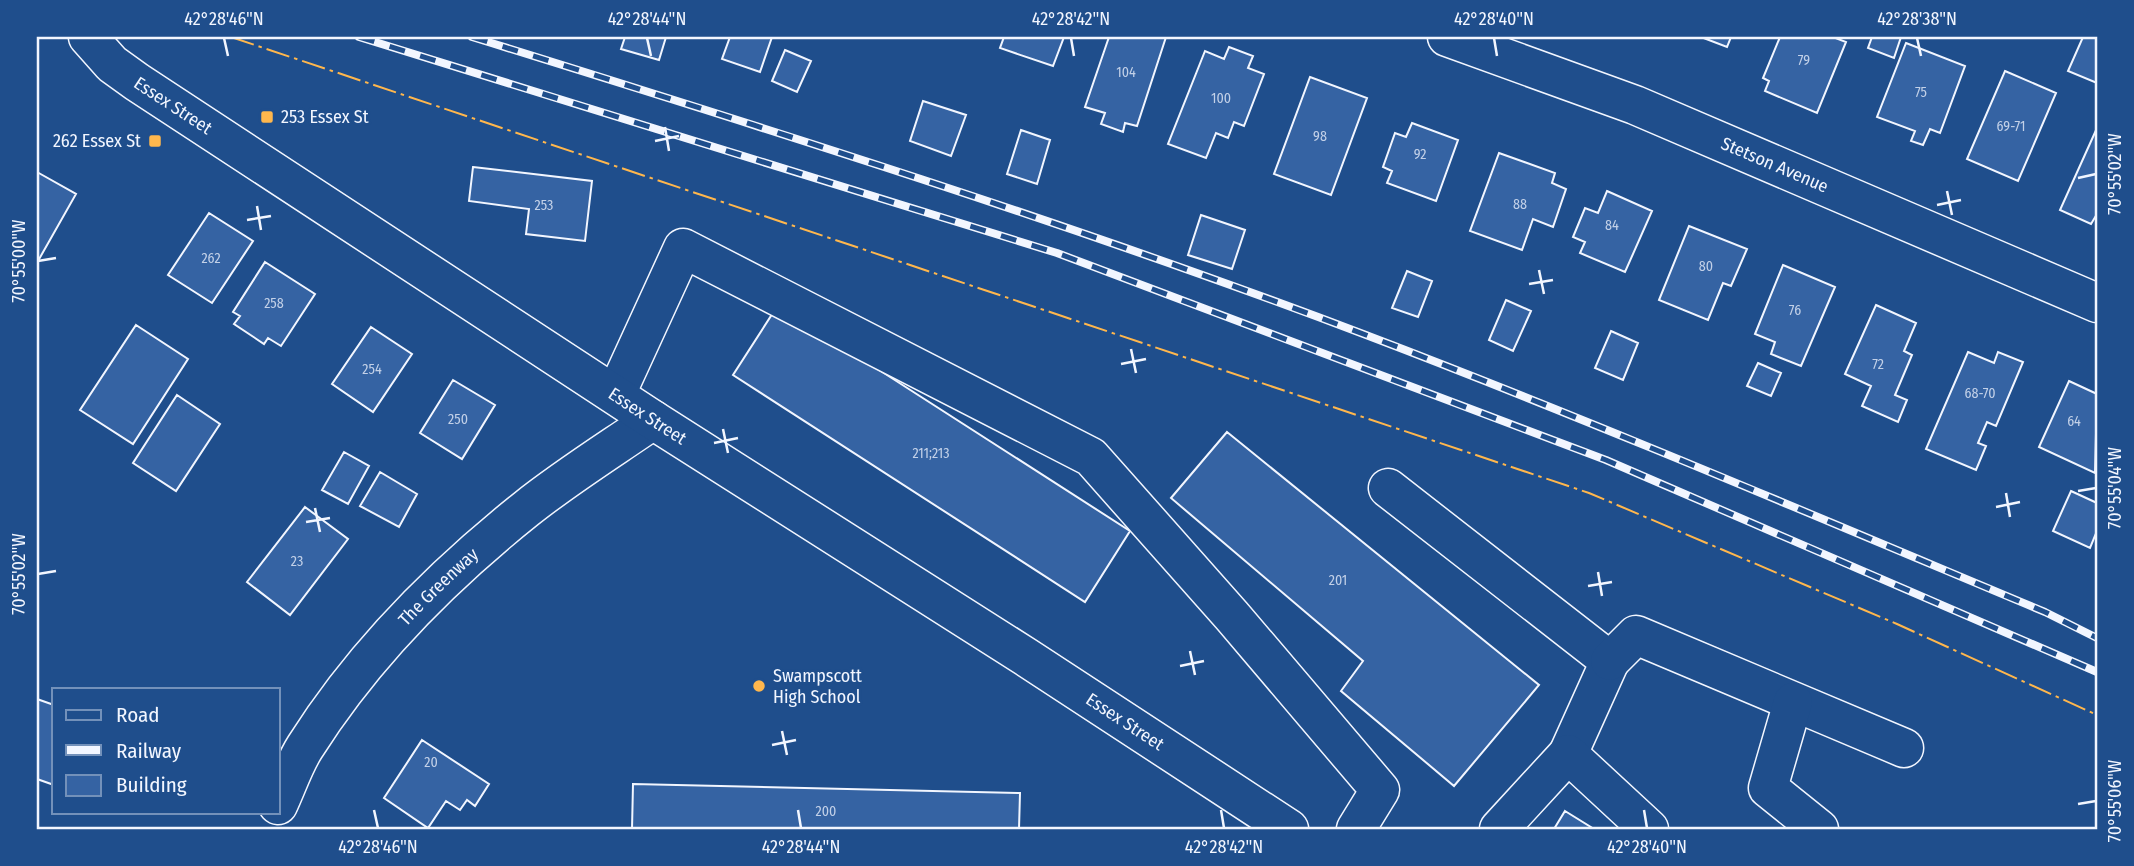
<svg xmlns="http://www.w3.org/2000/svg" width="2134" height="866" font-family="'Fira Sans Condensed',sans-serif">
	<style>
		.building { fill: #3563a3; stroke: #f2f6ff; stroke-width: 2 }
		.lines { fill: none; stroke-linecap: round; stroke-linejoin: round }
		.minor-casing { stroke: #f2f6ff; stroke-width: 41 }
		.major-casing { stroke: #f2f6ff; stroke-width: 41 }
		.minor { stroke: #1f4e8c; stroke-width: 38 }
		.major { stroke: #1f4e8c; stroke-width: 38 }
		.rail-casing { stroke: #f2f6ff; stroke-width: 8 }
		.rail { stroke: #1f4e8c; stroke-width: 5; stroke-dasharray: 16; stroke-linecap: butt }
		.power { stroke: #ffb74d; stroke-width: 2; stroke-dasharray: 24 5 3.5 5; stroke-linecap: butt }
		.ticks { fill: none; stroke: #f2f6ff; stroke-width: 2.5 }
		.poi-dot { fill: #ffb74d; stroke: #1f4e8c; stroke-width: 2.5 }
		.labels { text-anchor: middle; stroke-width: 5; stroke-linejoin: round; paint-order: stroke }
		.number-label { font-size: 14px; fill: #c3d1e8 }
		.street-label { font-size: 18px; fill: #f2f6ff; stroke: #1f4e8c }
		.poi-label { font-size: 18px; fill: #f2f6ff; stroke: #1f4e8c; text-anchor: start }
		.neatline { fill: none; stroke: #f2f6ff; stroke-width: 2.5 }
		.ticks-label { font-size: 18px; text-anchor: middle; fill: #f2f6ff }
	</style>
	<rect width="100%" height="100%" fill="#1f4e8c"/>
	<!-- building -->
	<path class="building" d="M625,37H666L659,60L621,49Z
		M730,37H772L760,72L722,59Z
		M1004,37H1064L1053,66L1000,48Z
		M1109,37H1166L1137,126L1125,123L1123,132L1101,124L1105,113L1085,107Z
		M1701,37H1731L1727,47Z
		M1780,37H1833L1846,42L1817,113L1765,91L1769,81L1763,78Z
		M1872,37H1901L1894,58L1868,48Z
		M2083,37H2097V83L2068,71Z
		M1906,43L1965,66L1940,133L1930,129L1923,145L1911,141L1915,131L1877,117Z
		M1229,47L1253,56L1248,68L1264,74L1244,126L1234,122L1228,138L1216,133L1206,158L1168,144L1205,51L1224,59Z
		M785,50L811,61L797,92L772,81Z
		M2005,71L2056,93L2018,181L1967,159Z
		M1310,77L1367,98L1331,195L1274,174Z
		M923,101L966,115L951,156L910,141Z
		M1412,123L1458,140L1436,201L1387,183L1392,171L1383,167L1395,133L1406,137Z
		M2097,128V214L2091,224L2060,210Z
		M1021,130L1050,140L1037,184L1007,174Z
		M1499,153L1555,173L1552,183L1566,189L1553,227L1533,219L1522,250L1470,231Z
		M473,167L592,181L585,241L526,234L529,209L469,201Z
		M37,172L76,194L38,261H37Z
		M1607,191L1652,211L1625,272L1580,253L1585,242L1573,237L1585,208L1598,213Z
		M209,213L253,241L212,303L168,275Z
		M1201,215L1245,230L1232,269L1188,255Z
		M1689,226L1747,249L1731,286L1723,283L1708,320L1659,300Z
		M265,262L315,294L281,346L268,338L264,344L234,324L240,316L233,312Z
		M1783,265L1835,287L1801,366L1771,354L1775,342L1755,334Z
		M1407,271L1432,281L1418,317L1392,308Z
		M1506,300L1531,311L1513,351L1489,340Z
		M778,305L1130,531L1085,602L733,375Z
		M1876,305L1916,323L1904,351L1912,355L1895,395L1907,400L1898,422L1862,406L1871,386L1845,374Z
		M136,325L188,359L133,444L80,410Z
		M371,327L412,354L373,412L332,384Z
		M1611,331L1638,343L1623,380L1595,368Z
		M1968,352L1994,363L1998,352L2023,362L1996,426L1987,422L1978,443L1986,446L1976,470L1926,449Z
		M1758,363L1781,373L1771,396L1747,386Z
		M453,380L495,405L462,459L420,433Z
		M2069,381L2097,394L2095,473L2039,447Z
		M177,395L220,424L176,491L133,463Z
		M1227,432L1539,685L1454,786L1341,691L1363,661L1171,498Z
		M344,452L369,466L348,504L322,490Z
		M380,472L417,494L399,527L360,506Z
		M2071,491L2097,503V531L2090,548L2053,531Z
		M305,507L348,539L290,615L247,582Z
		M37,699L54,705V785L37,779Z
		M422,740L489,784L475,806L467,800L460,810L446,801L428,828L384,798Z
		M633,784L1020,793L1019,829H632Z
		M1565,811L1594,829H1554Z"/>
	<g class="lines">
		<defs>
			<g id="minor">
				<path id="s1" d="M1447,37L1635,105L2097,303"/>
				<path d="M616,394L683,248L1091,457L1232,616L1380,790L1356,829"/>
				<path d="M1388,488L1610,661L1568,754"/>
				<path d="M1610,661L1636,635L1904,748"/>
				<path d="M1793,702L1768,788L1819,829"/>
				<path id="s2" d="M278,805C287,786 294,764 305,747C363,655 442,576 526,509C566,477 611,449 653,420"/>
				<path d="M1499,829L1568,754L1649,829"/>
			</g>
			<g id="major">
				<path id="s3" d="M88,37L112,64L137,82L653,420L1026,657L1289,829"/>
			</g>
		</defs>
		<!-- minor casing -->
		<use href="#minor" class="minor-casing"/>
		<!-- major casing -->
		<use href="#major" class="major-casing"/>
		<!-- minor -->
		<use href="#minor" class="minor"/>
		<!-- major -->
		<use href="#major" class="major"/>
		<defs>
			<path id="rail" d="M359,37L1057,253L1606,460L2097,672
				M472,37C772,130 1073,224 1366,335C1595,422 1820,518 2045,612L2097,638"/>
		</defs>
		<!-- rail casing -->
		<use href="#rail" class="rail-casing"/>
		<!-- rail -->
		<use href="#rail" class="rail"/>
		<!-- power -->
		<path class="power" d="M231,37L1589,493L1897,624L2097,715"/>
	</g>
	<!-- ticks -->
	<path class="ticks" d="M224,38L228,56M647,38L651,56M1071,38L1074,56M1494,38L1497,56M1917,38L1921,56M665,127L669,151M655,141L679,136M2078,178L2096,174M1947,191L1952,215M1937,205L1961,200M257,206L261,230M247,220L271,216M38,261L56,258M1539,270L1544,294M1529,284L1553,280M1131,349L1136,373M1121,364L1146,359M723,429L728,453M714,443L738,438M2078,491L2096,488M2006,493L2010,517M1996,507L2020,502M315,508L320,532M306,522L330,518M1598,572L1602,596M38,574L56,571M1588,586L1612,582M1190,651L1195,675M1180,666L1204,661M782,731L787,755M772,745L796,740M2078,804L2096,801M374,810L378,828M798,810L801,828M1221,810L1224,828M1644,810L1647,828"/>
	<!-- markers -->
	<g class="poi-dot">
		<rect x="260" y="110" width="14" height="14" rx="3.5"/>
		<rect x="148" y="134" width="14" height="14" rx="3.5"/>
		<circle cx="759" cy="686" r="7"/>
	</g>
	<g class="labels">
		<!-- number labels -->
		<g class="number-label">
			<text x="1804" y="65">79</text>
			<text x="1126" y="77">104</text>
			<text x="1921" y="97">75</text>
			<text x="1221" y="103">100</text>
			<text x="2011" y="131">69-71</text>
			<text x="1320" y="141">98</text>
			<text x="1420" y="159">92</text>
			<text x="1520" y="209">88</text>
			<text x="544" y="210">253</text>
			<text x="1612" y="230">84</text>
			<text x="211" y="263">262</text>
			<text x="1706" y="271">80</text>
			<text x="274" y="308">258</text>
			<text x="1795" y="315">76</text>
			<text x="1878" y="369">72</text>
			<text x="372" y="374">254</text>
			<text x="1980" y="398">68-70</text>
			<text x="458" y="424">250</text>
			<text x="2074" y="426">64</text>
			<text x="931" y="458">211;213</text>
			<text x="297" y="566">23</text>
			<text x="1338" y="585">201</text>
			<text x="431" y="767">20</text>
			<text x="826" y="816">200</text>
		</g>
		<!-- street labels -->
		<g class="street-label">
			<text dy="6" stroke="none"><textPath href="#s3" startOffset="110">Essex Street</textPath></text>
			<text dy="6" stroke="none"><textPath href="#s1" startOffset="352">Stetson Avenue</textPath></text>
			<text dy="6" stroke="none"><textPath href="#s3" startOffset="677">Essex Street</textPath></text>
			<text dy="6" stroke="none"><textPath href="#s2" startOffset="273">The Greenway</textPath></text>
			<text dy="6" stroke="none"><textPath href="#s3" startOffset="1244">Essex Street</textPath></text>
		</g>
		<!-- poi labels -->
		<g class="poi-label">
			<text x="281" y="123">253 Essex St</text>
			<text x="141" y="147" text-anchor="end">262 Essex St</text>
			<text x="773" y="682">Swampscott<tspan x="773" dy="21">High School</tspan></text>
		</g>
	</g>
	<!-- border -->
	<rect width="2134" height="866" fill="none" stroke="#1f4e8c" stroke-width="77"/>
	<!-- legend -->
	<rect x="52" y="688" width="228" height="126" fill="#1f4e8c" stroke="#7391ba" stroke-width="2"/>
	<rect x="66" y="710" width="35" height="10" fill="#1f4e8c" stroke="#7391ba" stroke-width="2"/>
	<text x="116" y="722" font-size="21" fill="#f2f6ff">Road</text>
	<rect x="66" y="745" width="35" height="10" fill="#f2f6ff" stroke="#7391ba" stroke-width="2"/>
	<text x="116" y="758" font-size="21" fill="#f2f6ff">Railway</text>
	<rect x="66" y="775" width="35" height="21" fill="#3563a3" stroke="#7391ba" stroke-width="2"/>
	<text x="116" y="792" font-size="21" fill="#f2f6ff">Building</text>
	<rect x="38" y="38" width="2058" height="790" class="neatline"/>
	<g class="ticks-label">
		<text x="224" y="25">42°28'46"N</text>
		<text x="647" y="25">42°28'44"N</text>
		<text x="1071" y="25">42°28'42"N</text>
		<text x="1494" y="25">42°28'40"N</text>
		<text x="1917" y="25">42°28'38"N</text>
		<text transform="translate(2115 174) rotate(-90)" y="6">70°55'02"W</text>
		<text transform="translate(19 261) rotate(-90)" y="6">70°55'00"W</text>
		<text transform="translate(2115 488) rotate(-90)" y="6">70°55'04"W</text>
		<text transform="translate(19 574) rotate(-90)" y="6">70°55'02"W</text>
		<text transform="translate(2115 801) rotate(-90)" y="6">70°55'06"W</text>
		<text x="378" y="853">42°28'46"N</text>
		<text x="801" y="853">42°28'44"N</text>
		<text x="1224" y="853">42°28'42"N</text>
		<text x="1647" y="853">42°28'40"N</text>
	</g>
</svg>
